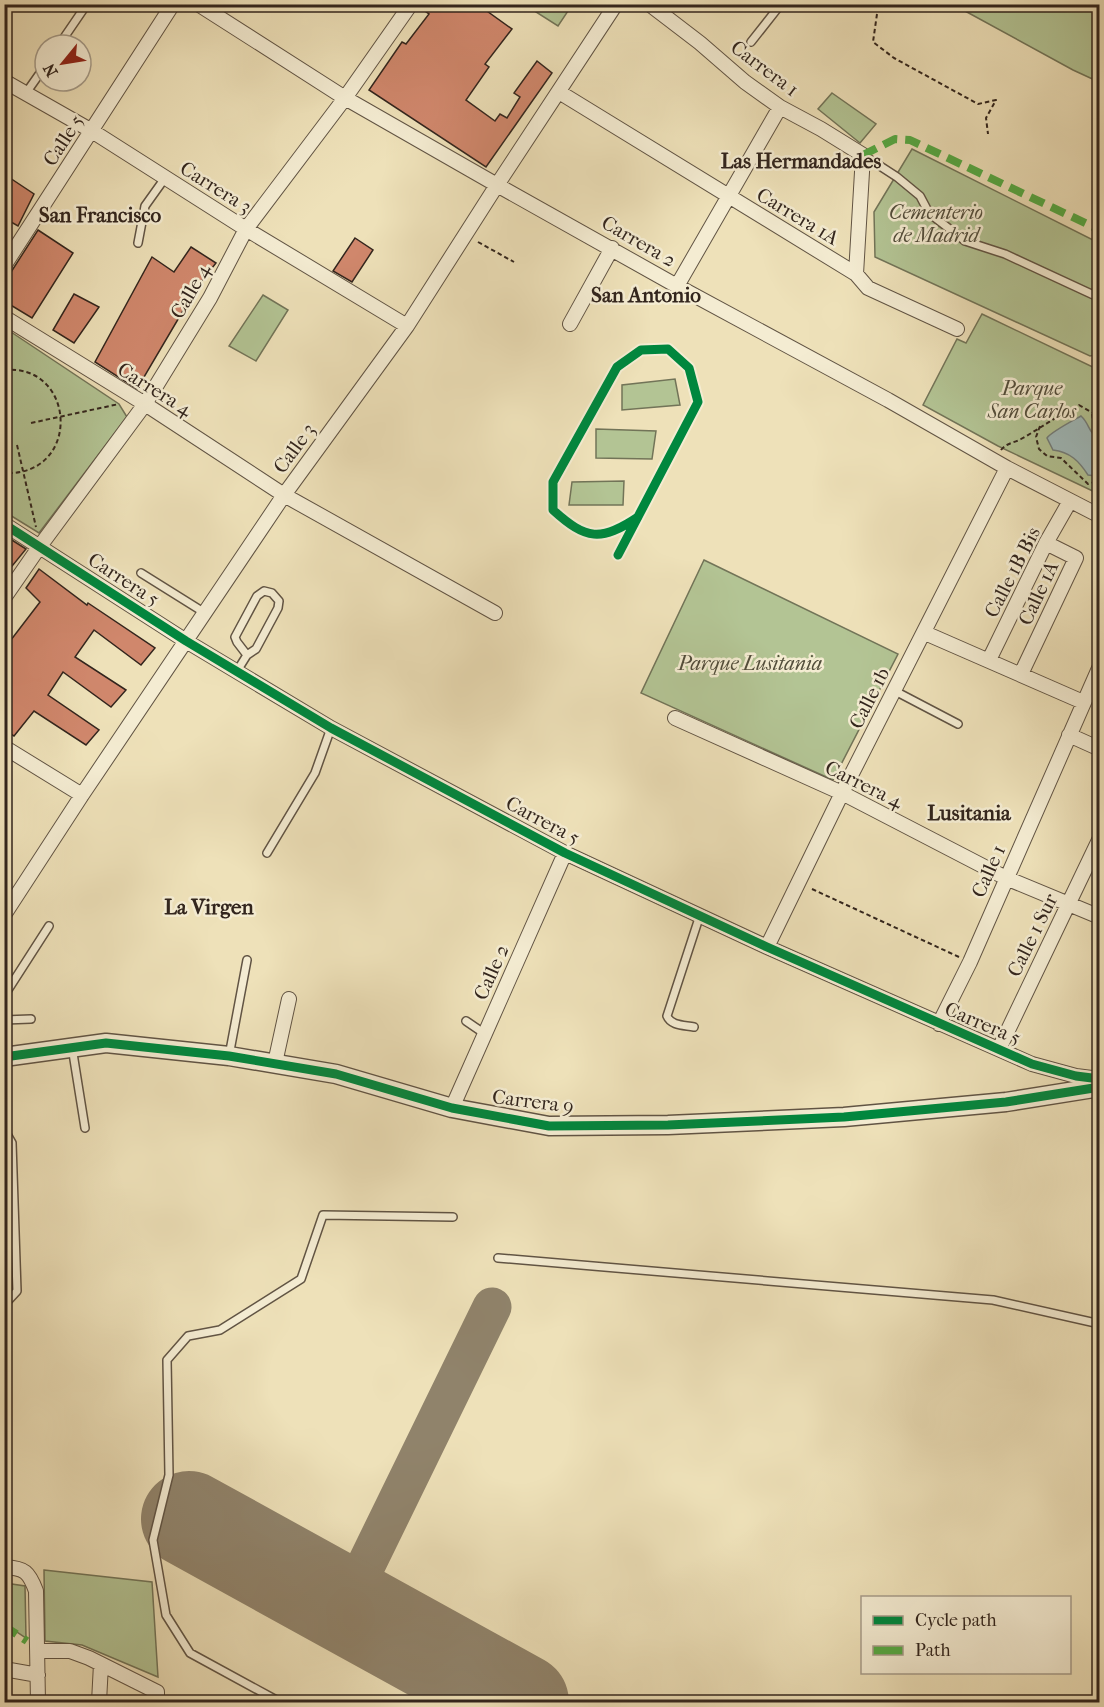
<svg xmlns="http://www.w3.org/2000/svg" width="1104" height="1707" font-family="'IM FELL French Canon',serif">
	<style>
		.green { fill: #b3c494; stroke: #727458; stroke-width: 1.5 }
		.water { fill: #9fbabb; stroke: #737e7c; stroke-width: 1.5 }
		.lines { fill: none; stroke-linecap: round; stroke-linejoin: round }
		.taxiway { stroke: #90836b; stroke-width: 39 }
		.runway { stroke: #90836b; stroke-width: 96 }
		.building { fill: #d0876c; stroke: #32251d; stroke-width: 1.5 }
		.service-casing { stroke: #615444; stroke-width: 10 }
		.minor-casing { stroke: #615444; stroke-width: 16 }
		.tertiary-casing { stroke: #615444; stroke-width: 21 }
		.path { stroke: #32251d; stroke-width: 2; stroke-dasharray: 4.5 3; stroke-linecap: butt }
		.service { stroke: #f4ecd2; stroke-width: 7 }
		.minor { stroke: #f4ecd2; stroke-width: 14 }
		.tertiary { stroke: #f4ecd2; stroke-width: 18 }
		.quiet { stroke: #54aa43; stroke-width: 8; stroke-dasharray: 15 8; stroke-linecap: butt }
		.cycleway-casing { stroke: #f4ecd2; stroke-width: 13 }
		.cycleway { stroke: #00873e; stroke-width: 9 }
		.labels { text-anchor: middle; stroke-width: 5; stroke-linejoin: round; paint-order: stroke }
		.street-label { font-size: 20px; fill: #32251d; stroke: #f4ecd2 }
		.park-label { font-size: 20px; font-style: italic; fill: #524d3b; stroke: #f4ecd2 }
		.neighbourhood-label { font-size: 21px; font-weight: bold; fill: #32251d; stroke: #f4ecd2 }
	</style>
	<rect width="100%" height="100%" fill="#eee1b9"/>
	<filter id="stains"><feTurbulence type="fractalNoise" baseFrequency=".00333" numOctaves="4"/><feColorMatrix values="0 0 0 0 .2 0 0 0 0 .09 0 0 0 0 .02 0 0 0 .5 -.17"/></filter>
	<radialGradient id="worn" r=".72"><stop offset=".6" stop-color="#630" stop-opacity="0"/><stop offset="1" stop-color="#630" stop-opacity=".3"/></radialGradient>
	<!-- green -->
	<path class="green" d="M525,5H572L558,26Z
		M954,5H1099V82L1073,70Z
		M832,93L876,124L860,143L818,109Z
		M912,149L1099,243V354L1090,356L875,257L874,212Z
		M263,295L288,310L256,361L229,346Z
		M982,314L1099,370V494L998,446L923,405L957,339L966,343Z
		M5,328L119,404L127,417L39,533L5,512Z
		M675,379L680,405L622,410V385Z
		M596,429L656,431L652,459L596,458Z
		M624,481L623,505H569L572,482Z
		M704,560L898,654L833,780L641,693Z
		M44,1570L152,1582L158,1677L82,1645L45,1641Z
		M5,1583L25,1586L26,1638L5,1624Z"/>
	<!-- water -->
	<path class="water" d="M1081,416C1090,424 1088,433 1099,439V471L1096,476L1088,475C1079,461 1070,452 1053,450L1047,438C1051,432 1074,420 1081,416Z"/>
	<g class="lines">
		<!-- taxiway -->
		<path class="taxiway" d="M346,1606L492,1307"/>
		<!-- runway -->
		<path class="runway" d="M189,1519L521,1702"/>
	</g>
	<!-- building -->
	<path class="building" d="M420,4H477L512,29L485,64L489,67L466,100L495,121L500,114L507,118L520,97L514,93L537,61L552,73L486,167L369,90L402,42L406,44L429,14L419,7Z
		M4,174L34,194L18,226L4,218Z
		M38,230L73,253L32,318L4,301V283Z
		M355,238L373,250L352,282L333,271Z
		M191,247L216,263L197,287L137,389L95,362L152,257L174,272Z
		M74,294L99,307L74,343L53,330Z
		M4,535L26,549L4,576Z
		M39,569L87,605L88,603L155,648L141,665L94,630L75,657L126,690L111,707L63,672L48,695L99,730L86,745L34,711L14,736L4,730V712L11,705L4,699V649L40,602L26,588Z"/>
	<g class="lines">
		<defs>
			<path id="service" d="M5,4L9,7
				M879,4L880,5
				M751,42L781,4
				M59,45L87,4
				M26,93L45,66
				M863,155L897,177L920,196L929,213L965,241L1005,254L1100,298
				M138,243L145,206L165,178
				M141,573L205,613
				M237,671L247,655L237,642L235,637L257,596L264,591L272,593L279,601L278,608L256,649L247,655
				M895,691L958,724
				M267,853L315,773L331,728
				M4,996L49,926
				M4,1020L31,1019
				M466,1021L485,1034
				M694,1027C684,1025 671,1026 667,1016L700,915
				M72,1047L85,1128
				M229,1056L247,960
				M4,1129L12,1143L17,1291L4,1305
				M498,1258L993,1300L1100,1324
				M280,1702L190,1653L166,1615L153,1540L169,1475L167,1360L188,1336L220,1330L301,1279L323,1215L453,1217"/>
			<path id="minor" d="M198,4L345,98L497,185L677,286L888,400L1007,468L1100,516
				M649,4L700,43L745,82L780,107L821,129L863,155L856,274
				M4,81L92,131L246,229L407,326
				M559,92L856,274L868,288L957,329
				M4,266L173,4
				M677,286L780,107
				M4,317L145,404L284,495L495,613
				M570,324L612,248
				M4,524L186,641L331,728L565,853L767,947L1032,1064L1076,1076L1100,1079
				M4,598L40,546L145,404L210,298L246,229L345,98L411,4
				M925,633L1083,702
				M989,660L1046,543L1070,501
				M1021,674L1076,558L1046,543
				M675,718L842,793L1006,878L1100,917
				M1069,735L1100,749
				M4,747L82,795
				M4,915L82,795L284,495L407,326L497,185L616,4
				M767,947L842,793L1007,468
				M939,1024L970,962L1100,666
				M999,1049L1100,838
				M275,1063L289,999
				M452,1108L565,853
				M4,1567C25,1568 29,1572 36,1591L38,1702
				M38,1651H70L89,1658L157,1692V1702
				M4,1669L38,1675
				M99,1702L101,1664"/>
			<path id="tertiary" d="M4,1057L106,1043L229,1056L336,1074L452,1108L549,1126L668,1125L844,1117L1006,1102L1100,1087"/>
		</defs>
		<!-- service casing -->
		<use href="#service" class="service-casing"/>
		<!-- minor casing -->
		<use href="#minor" class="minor-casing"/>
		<!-- tertiary casing -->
		<use href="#tertiary" class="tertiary-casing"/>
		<!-- path -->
		<path class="path" d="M877,14L873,42L894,58L978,104L996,100L986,118L988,134
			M478,242L514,262
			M4,370C77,363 82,477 4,473
			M4,401L5,404
			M1092,414L1094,429L1100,431
			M31,423L119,404
			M1040,426L1036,437L1039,449L1047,456L1061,458L1088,484L1100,480
			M17,445L36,527
			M1001,450C1006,443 1014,443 1021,439C1041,428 1058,415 1079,405L1100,417
			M812,889L959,957"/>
		<!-- service -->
		<use href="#service" class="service"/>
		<!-- minor -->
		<use href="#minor" class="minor"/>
		<!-- tertiary -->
		<use href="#tertiary" class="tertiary"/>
		<!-- quiet -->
		<path class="quiet" d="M863,155L895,139L910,140L1100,230
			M4,1626L27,1641"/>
		<defs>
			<path id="cycleway" d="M4,524L186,641L331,728L565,853L767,947L1032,1064L1076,1076L1100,1079
				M618,555L698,402L689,368L668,349L641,350L617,367L553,482V510C586,540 601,542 638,517
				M4,1057L106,1043L229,1056L336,1074L452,1108L549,1126L668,1125L844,1117L1006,1102L1100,1087"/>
		</defs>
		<!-- cycleway casing -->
		<use href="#cycleway" class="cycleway-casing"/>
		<!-- cycleway -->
		<use href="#cycleway" class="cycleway"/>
	</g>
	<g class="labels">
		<!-- street labels -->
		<g class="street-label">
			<text transform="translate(765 68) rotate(37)" y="7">Carrera 1</text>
			<text transform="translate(63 140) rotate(-57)" y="7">Calle 5</text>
			<text transform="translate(216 187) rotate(32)" y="7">Carrera 3</text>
			<text transform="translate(798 216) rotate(31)" y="7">Carrera 1A</text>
			<text transform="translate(639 241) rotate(30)" y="7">Carrera 2</text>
			<text transform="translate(190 291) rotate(-60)" y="7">Calle 4</text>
			<text transform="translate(155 389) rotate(32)" y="7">Carrera 4</text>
			<text transform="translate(294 448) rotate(-54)" y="7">Calle 3</text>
			<text transform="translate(1012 572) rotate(-63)" y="7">Calle 1B Bis</text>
			<text transform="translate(124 579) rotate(33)" y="7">Carrera 5</text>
			<text transform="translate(1038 593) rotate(-65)" y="7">Calle 1A</text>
			<text transform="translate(869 698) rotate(-63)" y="7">Calle 1b</text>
			<text transform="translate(864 784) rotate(26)" y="7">Carrera 4</text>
			<text transform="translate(543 820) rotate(28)" y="7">Carrera 5</text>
			<text transform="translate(988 871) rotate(-66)" y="7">Calle 1</text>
			<text transform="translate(1032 935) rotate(-64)" y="7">Calle 1 Sur</text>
			<text transform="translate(491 972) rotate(-66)" y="7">Calle 2</text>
			<text transform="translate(983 1023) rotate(23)" y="7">Carrera 5</text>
			<text transform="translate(533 1101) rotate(7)" y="7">Carrera 9</text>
		</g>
		<!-- park labels -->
		<g class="park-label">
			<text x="936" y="219">Cementerio<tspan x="936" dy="23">de Madrid</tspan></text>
			<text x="1032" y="395">Parque<tspan x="1032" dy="23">San Carlos</tspan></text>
			<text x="750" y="670">Parque Lusitania</text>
		</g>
		<!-- neighbourhood labels -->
		<g class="neighbourhood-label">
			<text x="801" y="168">Las Hermandades</text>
			<text x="100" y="222">San Francisco</text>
			<text x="646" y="302">San Antonio</text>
			<text x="969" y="820">Lusitania</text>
			<text x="209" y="914">La Virgen</text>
		</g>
	</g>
	<!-- margin -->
	<rect width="1104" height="1707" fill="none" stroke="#eee1b9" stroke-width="24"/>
	<rect x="6" y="6" width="1092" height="1695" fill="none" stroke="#32251d" stroke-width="3"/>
	<rect x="12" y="12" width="1080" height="1683" fill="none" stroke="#32251d" stroke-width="1.5"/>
	<!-- legend -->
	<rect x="861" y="1596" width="210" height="78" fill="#f4ecd2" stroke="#a69c8a" stroke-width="1.5"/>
	<rect x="873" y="1616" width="30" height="9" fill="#00873e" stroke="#a69c8a" stroke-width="1.5"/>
	<text x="915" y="1626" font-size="18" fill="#32251d">Cycle path</text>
	<rect x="873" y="1646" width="30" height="9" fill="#54aa43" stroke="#a69c8a" stroke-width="1.5"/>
	<text x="915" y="1656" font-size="18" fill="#32251d">Path</text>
	<!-- north arrow -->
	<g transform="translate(63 63) rotate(240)"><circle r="28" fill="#f4ecd2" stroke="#a69c8a" stroke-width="1.5"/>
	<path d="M0-4.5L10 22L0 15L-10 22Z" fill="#8f2418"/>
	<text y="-9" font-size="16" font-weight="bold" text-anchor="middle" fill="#32251d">N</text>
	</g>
	<rect width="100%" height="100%" filter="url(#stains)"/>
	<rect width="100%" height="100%" fill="url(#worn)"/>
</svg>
